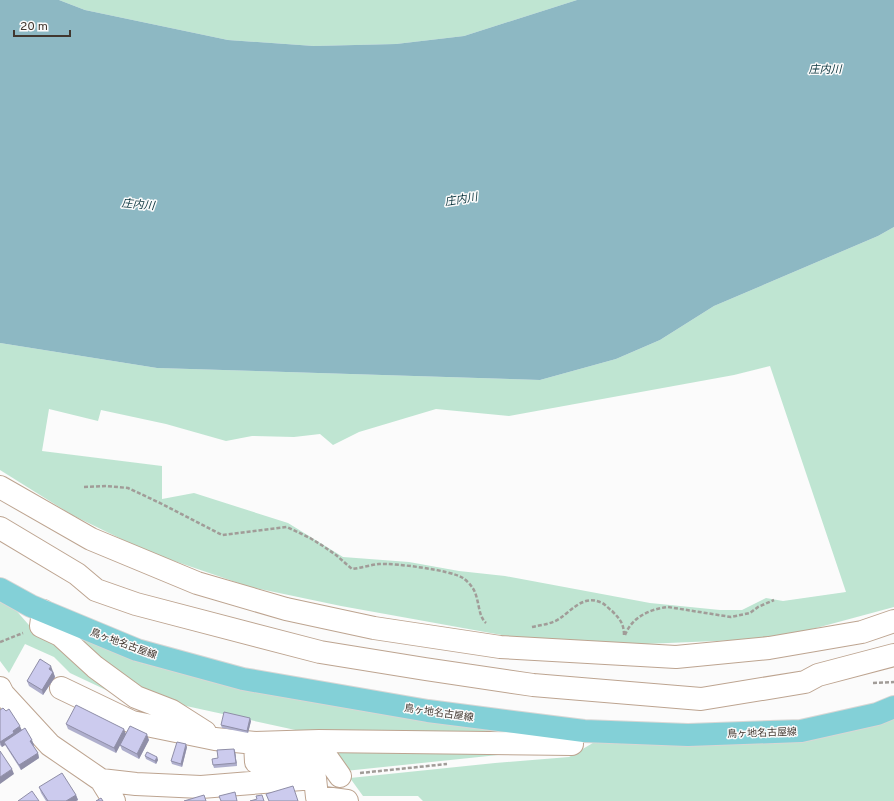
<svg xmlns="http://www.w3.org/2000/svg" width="894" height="801" font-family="Overpass,'Noto Sans JP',sans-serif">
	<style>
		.green { fill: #bfe5d2; fill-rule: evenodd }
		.water { fill: #8db8c3 }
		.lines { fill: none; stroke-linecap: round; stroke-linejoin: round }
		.minor-casing { stroke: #bda490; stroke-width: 24 }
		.major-casing { stroke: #d9d7d5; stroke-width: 24 }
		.path { stroke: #a19c98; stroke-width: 2.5; stroke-dasharray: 4 2; stroke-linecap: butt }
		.minor { stroke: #fff; stroke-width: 22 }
		.major { stroke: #83d0d7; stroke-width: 22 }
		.wall { fill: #afafcd }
		.shaded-wall { fill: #8f8ea7 }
		.building { fill: #cccbee; stroke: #8f8ea7 }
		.labels { text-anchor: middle; stroke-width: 3; stroke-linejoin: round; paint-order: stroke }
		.street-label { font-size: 10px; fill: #41372f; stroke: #fbfbfb }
		.water-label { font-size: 11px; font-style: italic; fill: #0a343d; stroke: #fbfbfb }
	</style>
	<rect width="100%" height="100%" fill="#fbfbfb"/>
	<!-- green -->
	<path class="green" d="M59,0H577L464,36L396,44L314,46L228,40L85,10Z
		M894,227V607L805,631L766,639L620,645L552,644L341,606L250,587L148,552L72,515L0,470V343L157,368L540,380L616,359L660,340L714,306L878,236ZM770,366L846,592L783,601L766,598L742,610H720L650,603L505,576L459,571L409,562L343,557L288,523L194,493L162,499V466L42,451L49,409L98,421L101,410L166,424L226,441L252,436L294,437L320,434L333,445L359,432L436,409L509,416L734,375Z
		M0,600L14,608L35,632L57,641L138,705L70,673L54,657L25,644L9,673L0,661Z
		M62,629L141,663L235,686L556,736H323L177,704L145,693Z
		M894,716V801H423L418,796H363L350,778L495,763L569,757L598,740Z
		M328,747L556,749L345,771Z"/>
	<!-- water -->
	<path class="water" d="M0,0H59L85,10L228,40L314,46L396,44L464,36L577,0H894V227L878,236L714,306L660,340L616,359L540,380L157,368L0,343Z"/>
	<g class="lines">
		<defs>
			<path id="minor" d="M0,487L91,539L197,583L286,609L374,628L500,647L676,657L769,648L862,632L894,621
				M0,528L77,574L96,590L136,604L320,652L425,669L533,685L701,699L805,682L818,675L894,655
				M43,611L41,626L60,635L95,667L136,697L172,711L205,732
				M0,688L3,694L50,745L101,780L114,801
				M61,688L132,722L215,739L255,743L319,741L572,744
				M255,743L256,762L267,763L328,759L340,776
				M101,780L136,784L201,787L315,778L317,797L347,801"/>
			<path id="major" d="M0,589L31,606L137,650L243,679L428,711L584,731L688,735L801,731L877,714L894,707"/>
		</defs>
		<!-- minor casing -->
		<use href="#minor" class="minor-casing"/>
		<!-- major casing -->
		<use href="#major" class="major-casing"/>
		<!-- path -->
		<path class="path" d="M84,487L106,486L128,488L160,503L222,535L287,527L310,538L323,546L336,555L352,569C361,568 370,565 379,564C394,563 451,570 463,578C466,580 470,584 472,587C480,598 477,615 486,623
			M532,627C541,625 551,624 559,619C571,611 583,595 600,602C604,603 609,609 612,611C620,619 624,624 624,635
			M625,635C632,617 650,609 668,607L731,617L750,613L758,607L774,600
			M0,642L23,633
			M873,683L894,682
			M360,773L447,764"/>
		<!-- minor -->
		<use href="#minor" class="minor"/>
		<!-- major -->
		<use href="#major" class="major"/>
	</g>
	<!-- wall -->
	<path class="wall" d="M53,671L55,677L43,695L29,686L27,681Z
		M0,710L6,711L22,730L34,745L33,746L38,753L39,758L21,770L5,745L2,747L0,745Z
		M251,721L248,733L222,728L221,725Z
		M66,724L126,734L149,740L139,759L122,750L120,745L122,741L116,753L68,729Z
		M187,747L182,767L172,764L171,761Z
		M234,749L235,751L237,766L214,768L213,765L218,758Z
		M145,756L157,757L158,760L156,764L146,759Z
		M39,787L76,795L78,800L76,801H46L41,793Z"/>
	<!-- shaded-wall -->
	<path class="shaded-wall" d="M51,666L55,677L43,695L42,690L49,669Z
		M250,718L251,721L248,733L247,731Z
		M20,726L22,731L4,742L5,745L2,747L0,742L13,731Z
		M124,729L126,734L116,753L114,748Z
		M147,734L149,740L139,759L137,754Z
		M32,740L34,745L32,747L30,741Z
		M186,744L187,747L182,767L181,764Z
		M234,749L235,751L237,766L236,763Z
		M38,753L39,758L21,770L19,765Z
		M157,757L158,760L156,764L155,761Z
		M12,769L14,774L0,784V777Z
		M76,795L78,800L76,801H66Z"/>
	<!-- building -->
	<path class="building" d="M40,659L51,666L49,669L53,672L42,690L27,681Z
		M76,705L124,729L114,748L66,724Z
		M3,708L6,711L9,709L20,726L13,731L14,733L0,742V710Z
		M224,712L250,718L247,731L221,725Z
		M130,726L147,734L137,754L120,745Z
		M25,728L32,740L30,741L38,753L19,765L4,742Z
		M177,742L186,744L181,764L171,761Z
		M234,749L236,763L213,765L212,759L218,758L217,750Z
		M0,751L12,769L0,777Z
		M147,752L157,757L155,761L145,756Z
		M62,773L76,795L66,801H48L39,787Z
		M293,786L298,801H269L266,794Z
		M32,791L39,801H18Z
		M235,792L237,801H221L219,796Z
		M204,795L206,801H184Z
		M262,795L264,801H250L257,799L256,796Z
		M101,798L103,801H96Z"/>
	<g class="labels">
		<!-- street labels -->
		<g class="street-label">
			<text transform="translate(124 643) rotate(20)" y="4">鳥ヶ地名古屋線</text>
			<text transform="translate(439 712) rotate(8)" y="4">鳥ヶ地名古屋線</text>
			<text transform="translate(762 732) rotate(-2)" y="4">鳥ヶ地名古屋線</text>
		</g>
		<!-- water labels -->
		<g class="water-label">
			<text x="825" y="73">庄内川</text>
			<text transform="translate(461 199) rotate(-9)" y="4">庄内川</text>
			<text transform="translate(138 204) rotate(5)" y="4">庄内川</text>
		</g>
	</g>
	<!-- scale -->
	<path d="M14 30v6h56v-6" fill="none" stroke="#41372f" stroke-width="2"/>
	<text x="20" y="30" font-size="12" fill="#41372f" stroke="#fbfbfb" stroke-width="3" paint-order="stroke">20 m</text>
</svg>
